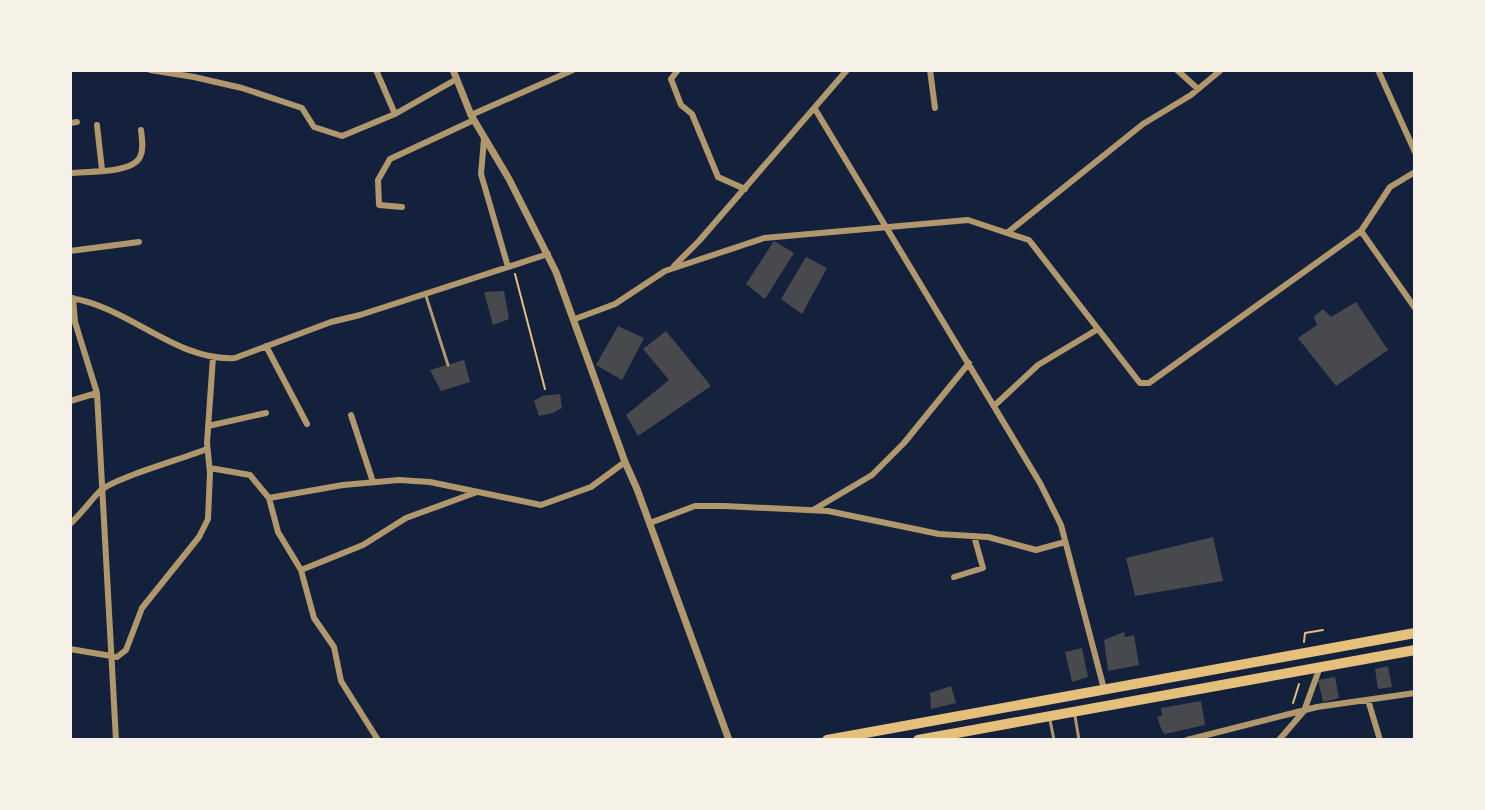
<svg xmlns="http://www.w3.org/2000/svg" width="1485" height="810" font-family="Literata,serif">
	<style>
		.building { fill: #48494c }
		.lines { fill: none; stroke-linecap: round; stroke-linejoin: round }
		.path { stroke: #e5c07b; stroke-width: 2 }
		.service { stroke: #b1986c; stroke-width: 3 }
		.minor { stroke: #b1986c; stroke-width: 6 }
		.tertiary { stroke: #b1986c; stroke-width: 7 }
		.trunk { stroke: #e5c07b; stroke-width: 10 }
	</style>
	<rect width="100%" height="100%" fill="#14213d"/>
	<!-- building -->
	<path class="building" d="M774,241L794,253L765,299L746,284Z
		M806,257L827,268L802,314L781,299Z
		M504,291L509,319L493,325L484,292Z
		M1356,302L1388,350L1336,386L1298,338L1317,325L1314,317L1323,309L1331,317Z
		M618,326L644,338L622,380L596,365Z
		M666,331L711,386L638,436L626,415L669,380L643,349Z
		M464,360L470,382L441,391L430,370Z
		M560,394L562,408L553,413L539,416L534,401L542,396Z
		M1213,537L1223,581L1135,596L1126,558Z
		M1124,632L1125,637L1134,635L1139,665L1108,671L1104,640Z
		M1082,648L1088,677L1072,682L1065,652Z
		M1388,666L1392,687L1378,689L1375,669Z
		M1335,677L1339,698L1323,702L1318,680Z
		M951,686L956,703L931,709L930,693Z
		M1201,701L1205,725L1165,734L1162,731L1157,717L1162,716L1161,708Z"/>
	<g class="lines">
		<!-- path -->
		<path class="path" d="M515,274L545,389
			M1304,642L1305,633L1323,630
			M1293,703L1299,684"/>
		<!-- service -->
		<path class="service" d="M426,296L448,365
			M1075,716L1079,740
			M1050,720L1054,740"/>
		<!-- minor -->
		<path class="minor" d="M150,70L194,77L242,88L302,108L314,127L342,136L395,114L455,80
			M376,70L395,114
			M678,70L671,79L681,105L692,114L718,177L745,189
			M930,70L935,108
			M1177,70L1198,89
			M1221,70L1191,95L1143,124L1007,233L1029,240L1140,383H1149L1361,231L1390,187L1415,172
			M1378,70L1415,152
			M815,109L1040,483L1061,525L1104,689
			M471,115L573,70
			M70,123L77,122
			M97,125L102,170
			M484,139L481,174L508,267
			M70,173C87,171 132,174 140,157C144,149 142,139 141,130
			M402,207L379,205L378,180L390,159L474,120
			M1361,231L1415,308
			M70,251L139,242
			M674,266L699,241L847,70
			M70,298C128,306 177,362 235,358L331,322L360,315L548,254
			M73,298L75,322L97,393L116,740
			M575,319L615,304L665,271L764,238L968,220L1007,233
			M266,346L307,424
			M70,401L97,393
			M994,406L1038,365L1098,329
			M351,415L373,482
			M208,426L266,413
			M210,468L250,475L269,498L343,485L399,480L430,482L541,505L591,487L625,462
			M269,498L278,532L301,570L363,545L406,518L477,492
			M813,510L872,475L904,443L969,363
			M650,523L695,506H724L828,511L939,534L988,537L1036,550L1065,542
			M70,524C82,513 90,501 100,491C114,478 185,458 207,449
			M301,570L314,618L334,647L341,681L378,740
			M954,577L983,568L974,536
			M70,649L117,657L126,650L142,608L199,537L208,519L210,473L207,443L213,357
			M1368,700L1380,740
			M1187,740L1317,707L1415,693
			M1279,740L1304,711L1320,667"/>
		<!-- tertiary -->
		<path class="tertiary" d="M453,70L471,115L509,179L556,272L625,462L637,489L729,740"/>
		<!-- trunk -->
		<path class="trunk" d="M827,740L1415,633
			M918,740L1415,650"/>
	</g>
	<!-- border -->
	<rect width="1485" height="810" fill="none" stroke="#f6f1e7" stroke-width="144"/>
</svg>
